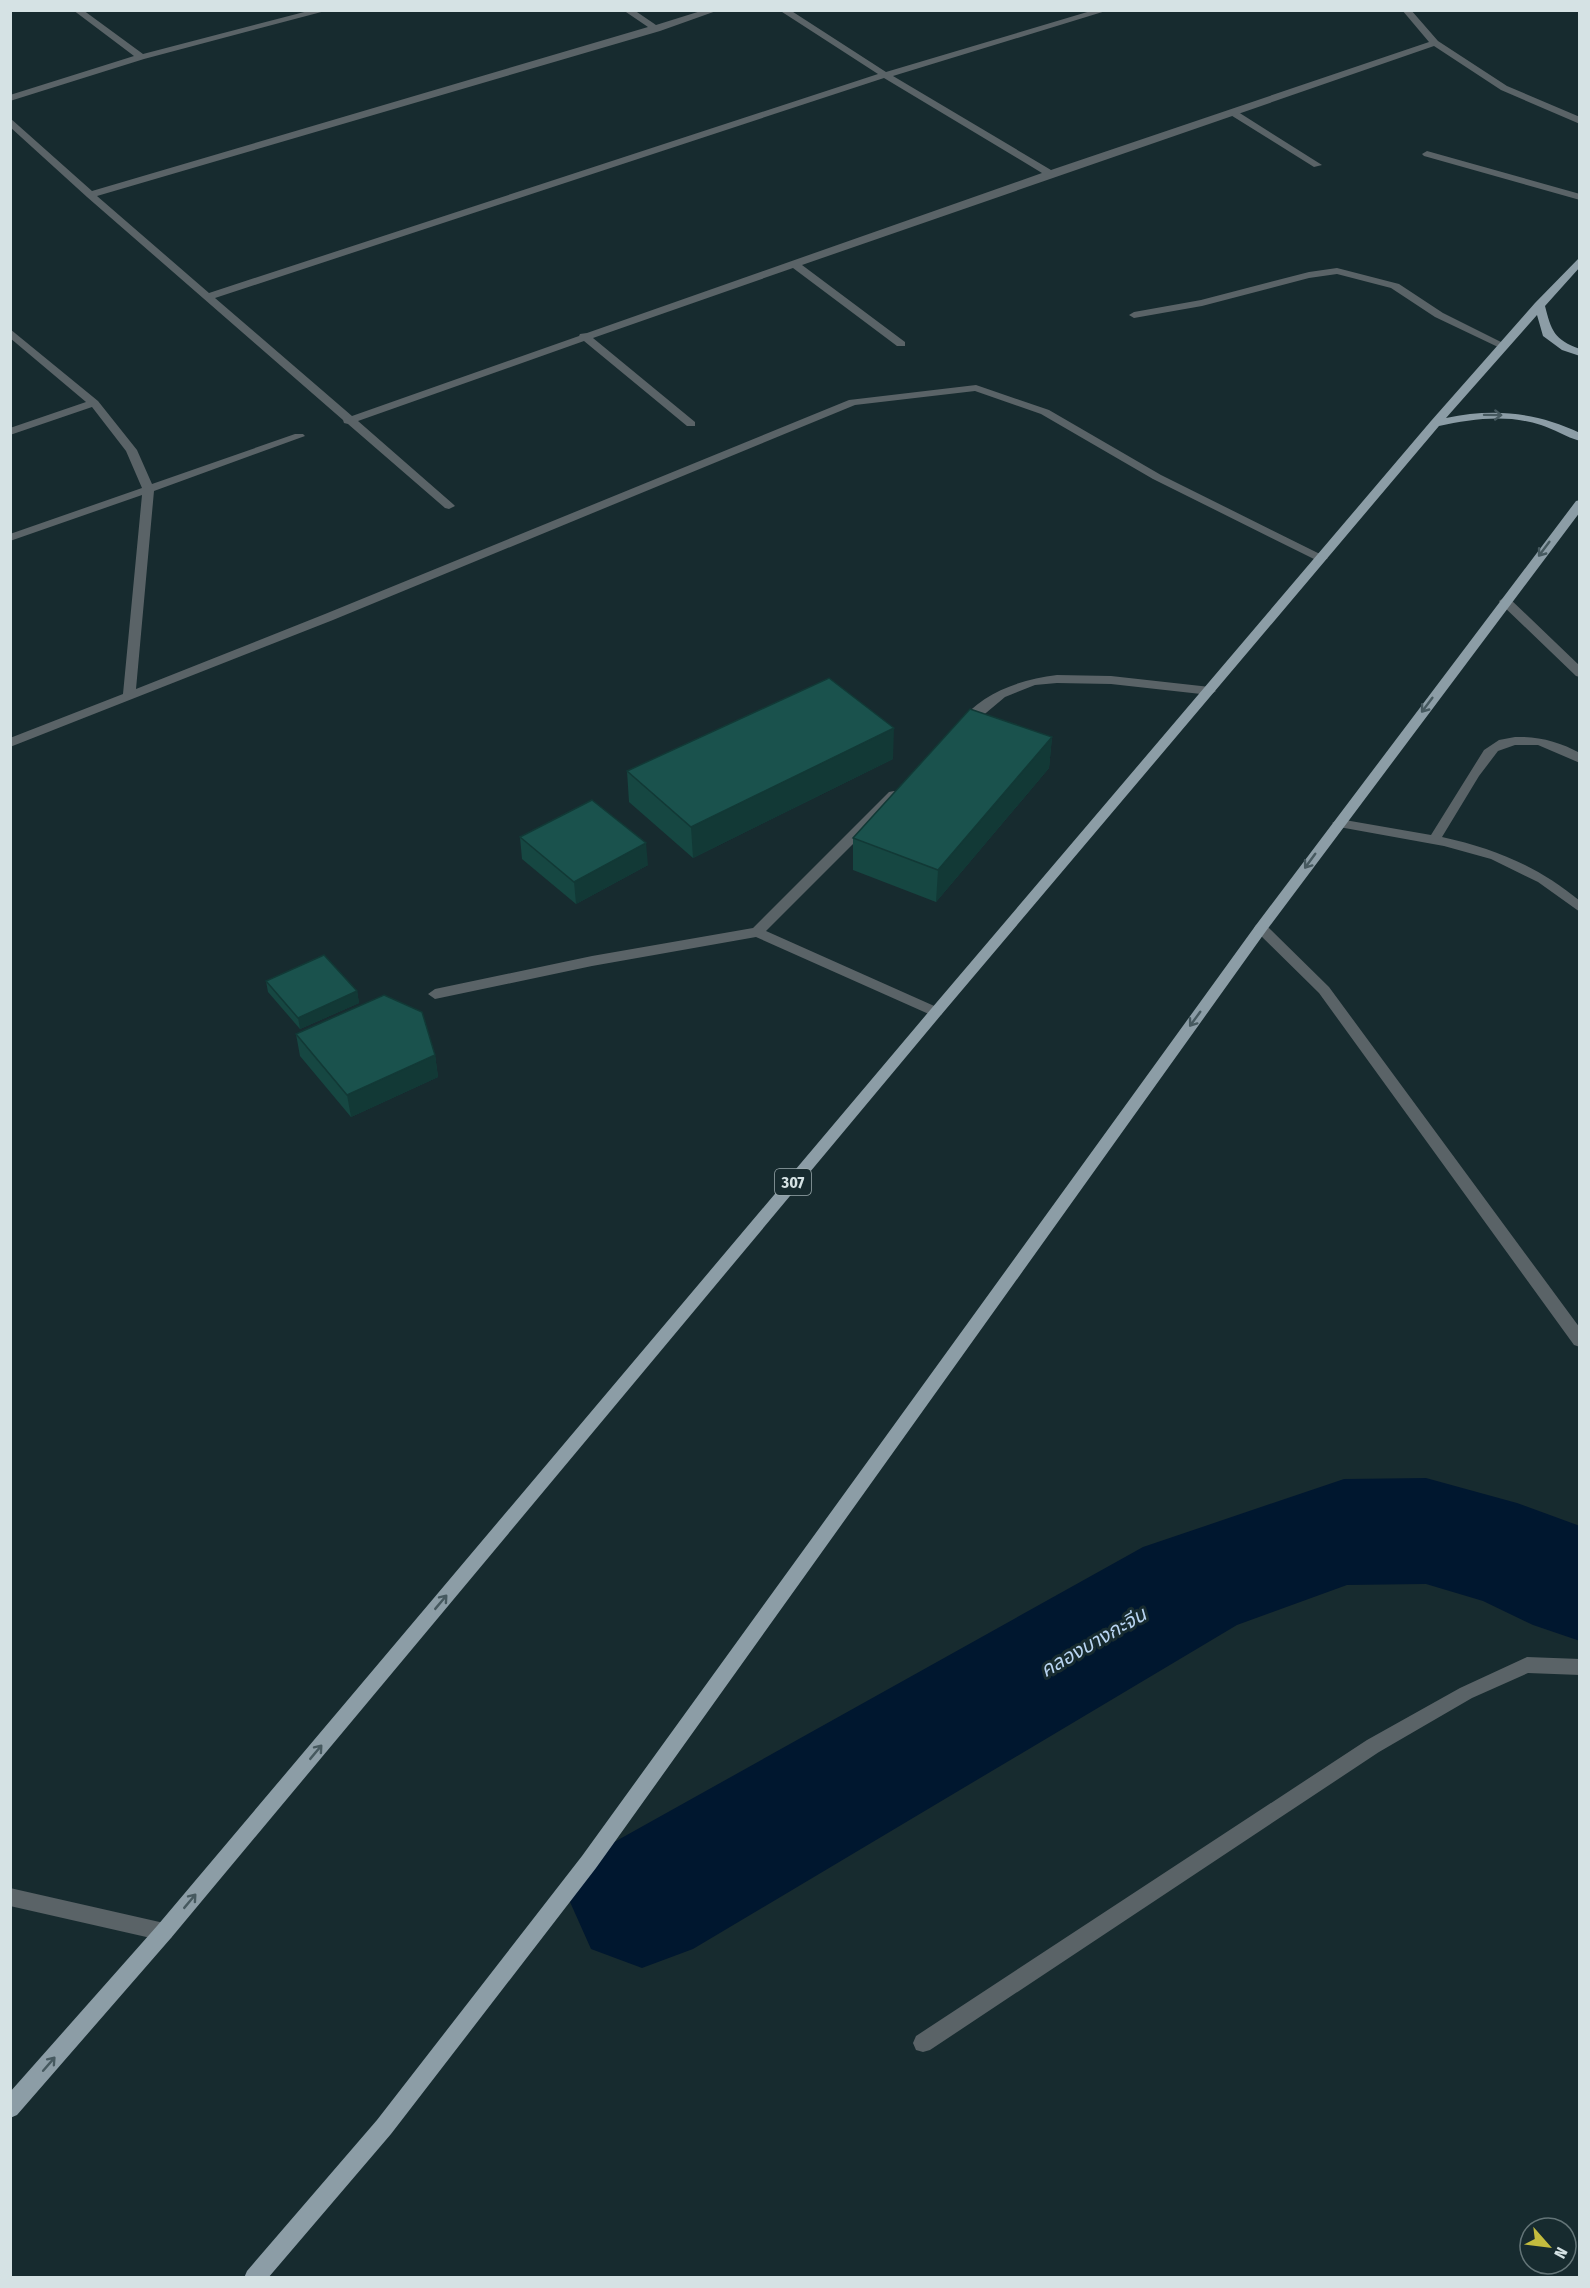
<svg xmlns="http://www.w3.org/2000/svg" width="1590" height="2288" font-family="'Fira Sans Condensed','Noto Sans Thai',sans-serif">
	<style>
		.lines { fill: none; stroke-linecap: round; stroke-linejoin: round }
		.river { fill: #00172f; fill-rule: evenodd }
		.lane { fill: #5a6367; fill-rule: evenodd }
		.street { fill: #5a6367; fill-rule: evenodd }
		.primary { fill: #8c9da6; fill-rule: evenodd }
		.wall { fill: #164742 }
		.shaded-wall { fill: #123936 }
		.building { fill: #1a524d; stroke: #123936; stroke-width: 1.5 }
		.oneway { stroke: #46595f }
		.labels { text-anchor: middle; stroke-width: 6; stroke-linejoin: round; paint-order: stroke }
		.shield { fill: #172b2f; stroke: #9cabae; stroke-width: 1.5 }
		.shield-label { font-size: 16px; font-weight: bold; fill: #d5e2e4 }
		.water-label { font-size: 20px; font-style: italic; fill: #b8d4f1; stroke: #172b2f }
	</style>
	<rect width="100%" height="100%" fill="#172b2f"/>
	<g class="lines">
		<!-- river -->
		<path class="river" d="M1426,1478L1517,1503L1580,1526V1641L1533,1625L1483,1601L1426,1584L1347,1585L1237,1625L693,1949L642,1968L591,1949L570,1902L591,1855L1143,1547L1344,1479Z"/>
		<!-- lane -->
		<path class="lane" d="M1229,110H1235L1322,165L1314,167L1229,114Z
			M1427,151L1580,194V200L1424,156L1422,154Z
			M1337,268L1399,284L1443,313L1507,345L1506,347H1498L1435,317L1391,288L1337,274L1309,278L1202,306L1134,318L1129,315L1134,312L1201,300L1309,272Z
			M1515,737C1538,736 1560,742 1580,753V763L1538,745H1515L1498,751L1479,776L1442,837C1496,849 1537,866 1580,901V912L1538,882L1491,859L1444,846L1339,827L1332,823L1339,819L1431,835L1484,750L1499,740Z
			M10,1888L164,1923L171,1926L174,1932L171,1938L164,1941L10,1906Z"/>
		<!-- street -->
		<path class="street" d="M73,10H83L143,54L312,10H329L144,59L10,101V95L134,56Z
			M623,10H634L656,25L704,10H719L660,31L97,196L209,293L878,74L779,10H790L886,72L1094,10H1109L893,76L1051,170L1429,42L1402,10H1411L1438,41L1507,86L1580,117V124L1501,90L1434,46L802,265L905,342V346H897L793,268L593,338L695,422V426H687L584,341L358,421L453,504L455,506L449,509L445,508L348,424L344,423L343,420L87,197L10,127V118L92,191L648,27ZM884,78L1042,173L587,333L580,334L579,336L352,416L215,298Z
			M10,329L98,401L137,450L152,484L295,434H303L305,436L154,491L136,689L325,614L849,400L976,385L1049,410L1161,475L1328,558L1322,562L1318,561L1153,479L1041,414L975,391L855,405L333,620L10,747V738L123,694L142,495L10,541V534L142,488L126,451L92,407L10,435V428L86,402L10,338Z
			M1505,597L1509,598L1580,666V677L1576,676L1501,604L1499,601Z
			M1057,675L1111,676L1210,687L1216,691L1210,695L1111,684L1057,683L1035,685L1005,697L968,728H958L957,725C981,693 1018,680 1057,675Z
			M894,791L899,792L901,795L899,798L766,931L941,1009L943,1012L941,1015H931L756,937L592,966L435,999L428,994L435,989L592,956L753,928L889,792Z
			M1261,923L1266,925L1329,987L1580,1328V1347L1574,1345L1319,993L1256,931L1254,928L1256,925Z
			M1527,1657L1580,1659V1675L1528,1673L1472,1698L1379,1752L930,2050L923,2052L916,2050L913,2043L916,2036L1367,1740L1460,1688Z"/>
		<!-- primary -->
		<path class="primary" d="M1580,257V267L1545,306C1551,330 1554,340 1580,349V356L1562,350L1543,336L1537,315L1446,418C1493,408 1536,412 1580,433V441C1566,437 1554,429 1541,425C1507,414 1472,419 1439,426L941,1015L171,1938L17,2115L10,2118V2092L157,1926L931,1009L1431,421L1535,303Z
			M1580,500V512L1266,931L596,1868L391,2134L268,2278H244L247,2271L377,2120L582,1856L1256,925L1576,501Z"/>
	</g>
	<!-- wall -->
	<path class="wall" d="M1052,737L1049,768L936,902L853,870V838Z
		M893,759L693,858L629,802L627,771Z
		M520,837L648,865L576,904L522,859Z
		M266,981L357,991L359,1003L300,1029L268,992Z
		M296,1034L435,1055L438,1077L351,1117L300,1056Z"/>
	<!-- shaded-wall -->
	<path class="shaded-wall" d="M894,728L893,759L693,858L691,827Z
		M1052,737L1049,768L936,902L938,870Z
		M646,843L648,865L576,904L574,882Z
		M357,991L359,1003L300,1029L298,1018Z
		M435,1055L438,1077L351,1117L347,1095Z"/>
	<!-- building -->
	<path class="building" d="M829,678L894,728L691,827L627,771Z
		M970,709L1052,737L938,870L853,838Z
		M592,800L646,843L574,882L520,837Z
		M324,955L357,991L298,1018L266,981Z
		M384,995L422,1012L435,1055L347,1095L296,1034Z"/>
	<!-- one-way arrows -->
	<defs><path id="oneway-shaft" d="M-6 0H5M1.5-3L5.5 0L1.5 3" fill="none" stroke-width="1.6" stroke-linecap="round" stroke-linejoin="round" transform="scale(1.5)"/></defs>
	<g class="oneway">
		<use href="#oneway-shaft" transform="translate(1493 415) rotate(1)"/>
		<use href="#oneway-shaft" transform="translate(1544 549) rotate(127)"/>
		<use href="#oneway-shaft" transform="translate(1427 705) rotate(127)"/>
		<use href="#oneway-shaft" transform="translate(1310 861) rotate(126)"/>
		<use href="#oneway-shaft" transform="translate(1195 1019) rotate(126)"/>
		<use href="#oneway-shaft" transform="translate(441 1602) rotate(-50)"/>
		<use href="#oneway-shaft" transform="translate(316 1752) rotate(-50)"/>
		<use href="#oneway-shaft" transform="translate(190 1901) rotate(-50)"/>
		<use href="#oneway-shaft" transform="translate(49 2064) rotate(-49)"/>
	</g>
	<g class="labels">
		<!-- shield labels -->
		<rect class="shield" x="775" y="1169" width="36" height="26" rx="4.5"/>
		<g class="shield-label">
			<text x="793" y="1188">307</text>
		</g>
		<!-- water labels -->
		<g class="water-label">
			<text transform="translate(1093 1642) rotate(-30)" y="7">คลองบางกะจีน</text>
		</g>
	</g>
	<!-- border -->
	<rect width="1590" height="2288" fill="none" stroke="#d5e2e4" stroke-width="24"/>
	<!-- north arrow -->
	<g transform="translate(1548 2246) rotate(118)"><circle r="28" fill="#172b2f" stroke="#637477" stroke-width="1.5"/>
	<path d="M0-4.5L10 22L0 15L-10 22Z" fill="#c4bc3e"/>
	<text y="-9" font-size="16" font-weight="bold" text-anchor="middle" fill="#d5e2e4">N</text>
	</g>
</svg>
